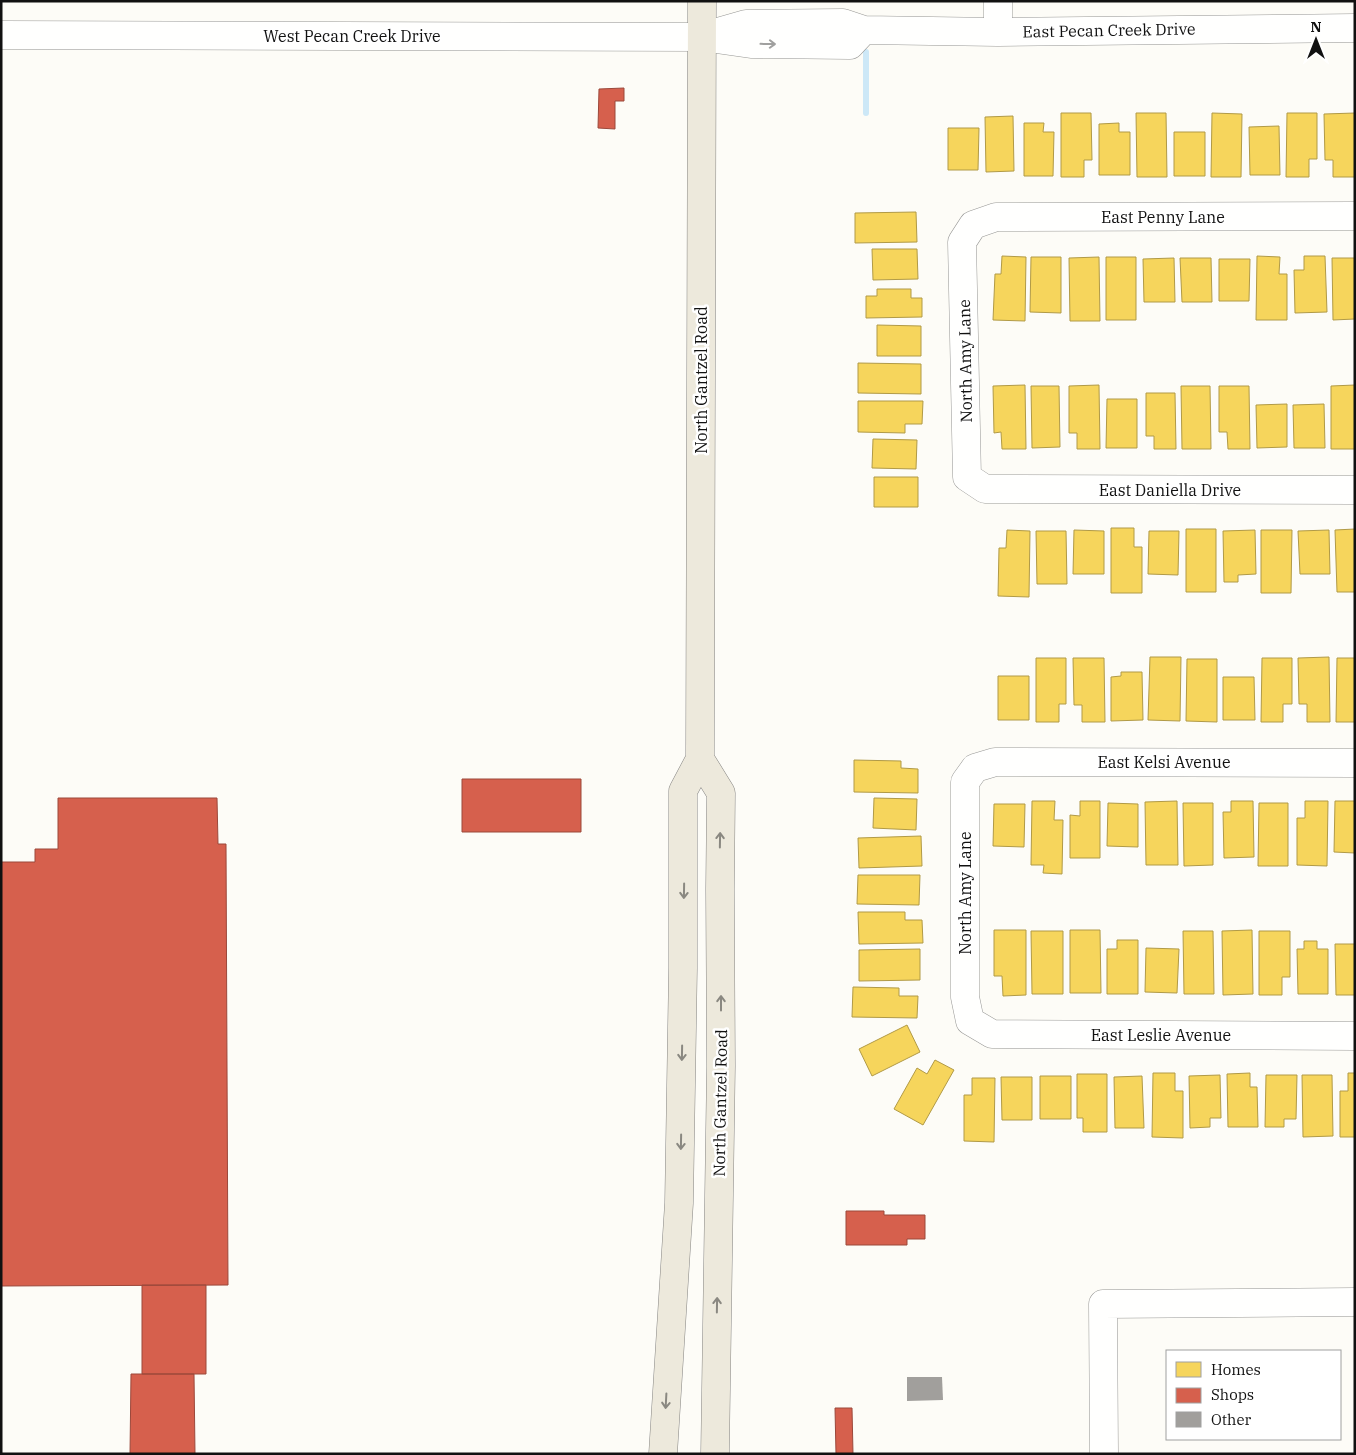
<svg xmlns="http://www.w3.org/2000/svg" width="1356" height="1455" font-family="'IBM Plex Serif',serif">
	<style>
		.homes { fill: #f6d55c; stroke: #b19a46 }
		.shops { fill: #d6604d; stroke: #9b483b }
		.lines { fill: none; stroke-linecap: round; stroke-linejoin: round }
		.stream { stroke: #cde8f7; stroke-width: 6 }
		.building { fill: #a19f9c }
		.minor-casing { stroke: #979795; stroke-width: 29 }
		.major-casing { stroke: #858482; stroke-width: 29 }
		.minor { stroke: #fffffe; stroke-width: 28 }
		.major { stroke: #ede9dc; stroke-width: 28 }
		.oneway { stroke: #a0a09f }
		.oneway2 { stroke: #8a8881 }
		.labels { text-anchor: middle; stroke-width: 5; stroke-linejoin: round; paint-order: stroke }
		.street-label { font-size: 16px; fill: #111; stroke: #fff }
	</style>
	<rect width="100%" height="100%" fill="#fdfcf7"/>
	<!-- homes -->
	<path class="homes" d="M1061,113H1091L1092,160H1084V177H1061Z
		M1136,113H1166L1167,177H1137Z
		M1212,113L1242,114L1241,177H1211Z
		M1287,113H1317V159H1309V177H1286Z
		M1355,113V177H1333V160H1325L1324,114Z
		M1013,116L1014,171L986,172L985,117Z
		M1024,123H1044L1043,132H1054L1053,176H1024Z
		M1119,123V132H1130V175H1099V124Z
		M1279,126L1280,175H1250L1249,127Z
		M948,128H979L978,170H948Z
		M1174,132H1205V176H1174Z
		M916,212L917,242L855,243V213Z
		M872,249H917L918,279L873,280Z
		M1002,256L1026,257L1025,321L993,320L995,274H1001Z
		M1257,256L1280,257L1279,274H1287V320H1256Z
		M1304,256H1325L1327,312L1295,313L1294,270H1304Z
		M1031,257H1061V313L1030,312Z
		M1099,257L1100,321H1070L1069,258Z
		M1106,257H1136V320H1106Z
		M1174,258L1175,302H1144L1143,259Z
		M1180,258H1211L1212,302H1182Z
		M1332,258H1355V319L1333,320Z
		M1219,259H1250L1249,301H1219Z
		M877,289H911V298H922V317L866,318V296H877Z
		M877,325L921,326V356H877Z
		M858,363L921,364V394L858,393Z
		M1025,385L1026,449H1002L1001,432L994,433L993,386Z
		M1099,385L1100,449H1077V433H1069V386Z
		M1355,385V449H1331V386Z
		M1031,386H1059L1060,447L1032,448Z
		M1181,386H1210L1211,449H1182Z
		M1219,386H1249L1250,449H1228L1227,432H1219Z
		M1146,393H1175L1176,449H1154V436H1146Z
		M1107,399H1137V448H1106Z
		M858,401H923L922,424H905V433L858,432Z
		M1287,404V447L1257,448L1256,405Z
		M1324,404L1325,448H1294L1293,405Z
		M873,439L917,440L916,469L872,468Z
		M874,477H918V507H874Z
		M1111,528H1134V547H1142V593H1111Z
		M1186,529H1216V592H1186Z
		M1355,529V592H1337L1335,530Z
		M1007,530L1030,531L1029,597L998,596L999,548H1006Z
		M1074,530L1104,531V574H1073Z
		M1255,530L1256,574L1238,575V582H1224L1223,531Z
		M1261,530H1292L1291,593H1261Z
		M1329,530L1330,574H1300L1298,531Z
		M1036,531H1066L1067,584H1037Z
		M1149,531H1179L1178,575L1148,574Z
		M1150,657H1181L1180,721L1148,720Z
		M1329,657L1330,722H1307V704H1299L1298,658Z
		M1036,658H1066V704H1059V722H1036Z
		M1073,658H1104L1105,722H1082V705H1074Z
		M1262,658H1292V704H1283V722H1261Z
		M1337,658H1355V722H1336Z
		M1187,659H1217V722L1186,721Z
		M1121,672H1142L1143,720L1111,721V677L1121,676Z
		M998,676H1029V720H998Z
		M1223,677H1254L1255,720H1223Z
		M854,760L901,761V768L918,769V793L854,792Z
		M874,798L917,799L916,830L873,828Z
		M1032,801H1055L1054,820H1063L1062,874L1043,873L1044,865H1031Z
		M1080,801H1100V858H1070V815L1080,816Z
		M1177,801L1178,865H1146L1145,802Z
		M1231,801H1253L1254,857L1224,858L1223,812H1231Z
		M1305,801H1328L1327,866L1297,865V818H1305Z
		M1335,801H1355V853L1334,852Z
		M1108,803L1138,804V847L1107,846Z
		M1183,803H1213V865L1184,866Z
		M1259,803H1288V866H1258Z
		M994,804H1025L1024,847L993,846Z
		M921,836L922,866L859,868L858,838Z
		M858,875H920L919,905L857,904Z
		M858,912H905V920H922L923,943L859,944Z
		M994,930H1026V995L1003,996L1002,976H994Z
		M1070,930H1100L1101,993H1070Z
		M1252,930L1253,994L1223,995L1222,931Z
		M1031,931H1063V994H1032Z
		M1183,931H1213L1214,994H1184Z
		M1259,931H1290V977H1282V995H1259Z
		M1117,940H1138V994H1107V949H1117Z
		M1304,941H1317V949H1328V994H1298L1297,949H1304Z
		M1335,944H1355V995H1336Z
		M1146,948L1179,949L1177,993L1145,992Z
		M920,949V980L859,981V950Z
		M853,987L899,988V996H918L917,1018L852,1017Z
		M907,1025L920,1052L872,1076L859,1049Z
		M935,1060L954,1070L923,1125L894,1109L917,1068L927,1074Z
		M1153,1073H1175V1091H1183V1138L1152,1137Z
		M1250,1073V1087H1257L1258,1127H1228L1227,1074Z
		M1348,1073H1355V1137H1340V1091H1348Z
		M1077,1074H1107V1132H1083V1118H1077Z
		M1220,1075L1221,1118H1210V1127L1190,1128L1189,1076Z
		M1266,1075H1297L1296,1119H1284V1127H1265Z
		M1302,1075H1332L1333,1136L1303,1137Z
		M1040,1076H1071V1119H1040Z
		M1142,1076L1144,1128H1115L1114,1077Z
		M1001,1077H1032V1120H1002Z
		M972,1078H995L994,1142L964,1141V1095H972Z"/>
	<!-- shops -->
	<path class="shops" d="M624,88V101H615V129L598,128L599,89Z
		M462,779H581V832H462Z
		M58,798H217L218,844H226L228,1285L1,1286V862H35V849H58Z
		M846,1211H884V1215H925V1239H907V1245H846Z
		M142,1285H206V1374H142Z
		M131,1374H194L195,1454H130Z
		M835,1408H852L853,1454H836Z"/>
	<g class="lines">
		<!-- stream -->
		<path class="stream" d="M866,113V52"/>
	</g>
	<!-- building -->
	<path class="building" d="M907,1377H942L943,1400L907,1401Z"/>
	<g class="lines">
		<defs>
			<path id="minor" d="M998,1V32
				M711,34L746,24L843,23L864,30L998,32L1355,28
				M1,35L702,37L751,44L850,45L864,30
				M1355,216L996,217L973,225L962,242L967,477L985,489L1355,490
				M1355,763L995,762L975,768L965,782V997L970,1021L992,1034L1355,1036
				M1104,1454L1103,1304L1355,1302"/>
			<path id="major" d="M700,759L721,793L720,889L721,1066L715,1454
				M663,1454L679,1203L683,968V791L700,759L702,1"/>
		</defs>
		<!-- minor casing -->
		<use href="#minor" class="minor-casing"/>
		<!-- major casing -->
		<use href="#major" class="major-casing"/>
		<!-- minor -->
		<use href="#minor" class="minor"/>
		<!-- major -->
		<use href="#major" class="major"/>
	</g>
	<!-- one-way arrows -->
	<defs><path id="oneway-shaft" d="M-6 0H5M1.5-3L5.5 0L1.5 3" fill="none" stroke-width="1.6" stroke-linecap="round" stroke-linejoin="round" transform="scale(1.25)"/></defs>
	<use class="oneway" href="#oneway-shaft" transform="translate(768 44) rotate(1)"/>
	<g class="oneway2">
		<use href="#oneway-shaft" transform="translate(720 840) rotate(-89)"/>
		<use href="#oneway-shaft" transform="translate(684 891) rotate(91)"/>
		<use href="#oneway-shaft" transform="translate(721 1003) rotate(-90)"/>
		<use href="#oneway-shaft" transform="translate(682 1053) rotate(91)"/>
		<use href="#oneway-shaft" transform="translate(681 1142) rotate(91)"/>
		<use href="#oneway-shaft" transform="translate(717 1305) rotate(-89)"/>
		<use href="#oneway-shaft" transform="translate(666 1401) rotate(93)"/>
	</g>
	<g class="labels">
		<!-- street labels -->
		<g class="street-label">
			<text transform="translate(1109 30) rotate(-1)" y="6">East Pecan Creek Drive</text>
			<text x="352" y="42">West Pecan Creek Drive</text>
			<text x="1163" y="223">East Penny Lane</text>
			<text transform="translate(965 361) rotate(-91)" y="6">North Amy Lane</text>
			<text transform="translate(701 380) rotate(-90)" y="6">North Gantzel Road</text>
			<text x="1170" y="496">East Daniella Drive</text>
			<text x="1164" y="768">East Kelsi Avenue</text>
			<text transform="translate(965 893) rotate(-90)" y="6">North Amy Lane</text>
			<text x="1161" y="1041">East Leslie Avenue</text>
			<text transform="translate(720 1103) rotate(-89)" y="6">North Gantzel Road</text>
		</g>
	</g>
	<!-- border -->
	<rect width="1356" height="1455" fill="none" stroke="#111111" stroke-width="5"/>
	<!-- legend -->
	<rect x="1166" y="1350" width="175" height="90" fill="#ffffff" stroke="#a0a0a0"/>
	<rect x="1176" y="1362" width="25" height="15" fill="#f6d55c" stroke="#a0a0a0"/>
	<text x="1211" y="1375" font-size="15" fill="#111111">Homes</text>
	<rect x="1176" y="1388" width="25" height="15" fill="#d6604d" stroke="#a0a0a0"/>
	<text x="1211" y="1400" font-size="15" fill="#111111">Shops</text>
	<rect x="1176" y="1412" width="25" height="15" fill="#a19f9c" stroke="#a0a0a0"/>
	<text x="1211" y="1425" font-size="15" fill="#111111">Other</text>
	<!-- north arrow -->
	<g transform="translate(1316 40)" stroke="#ffffff" stroke-width="4" paint-order="stroke">
	<path d="M0-4L9 19L0 12L-9 19Z" fill="#111111"/>
	<text y="-8" font-size="14" font-weight="bold" text-anchor="middle" fill="#111111">N</text>
	</g>
</svg>
